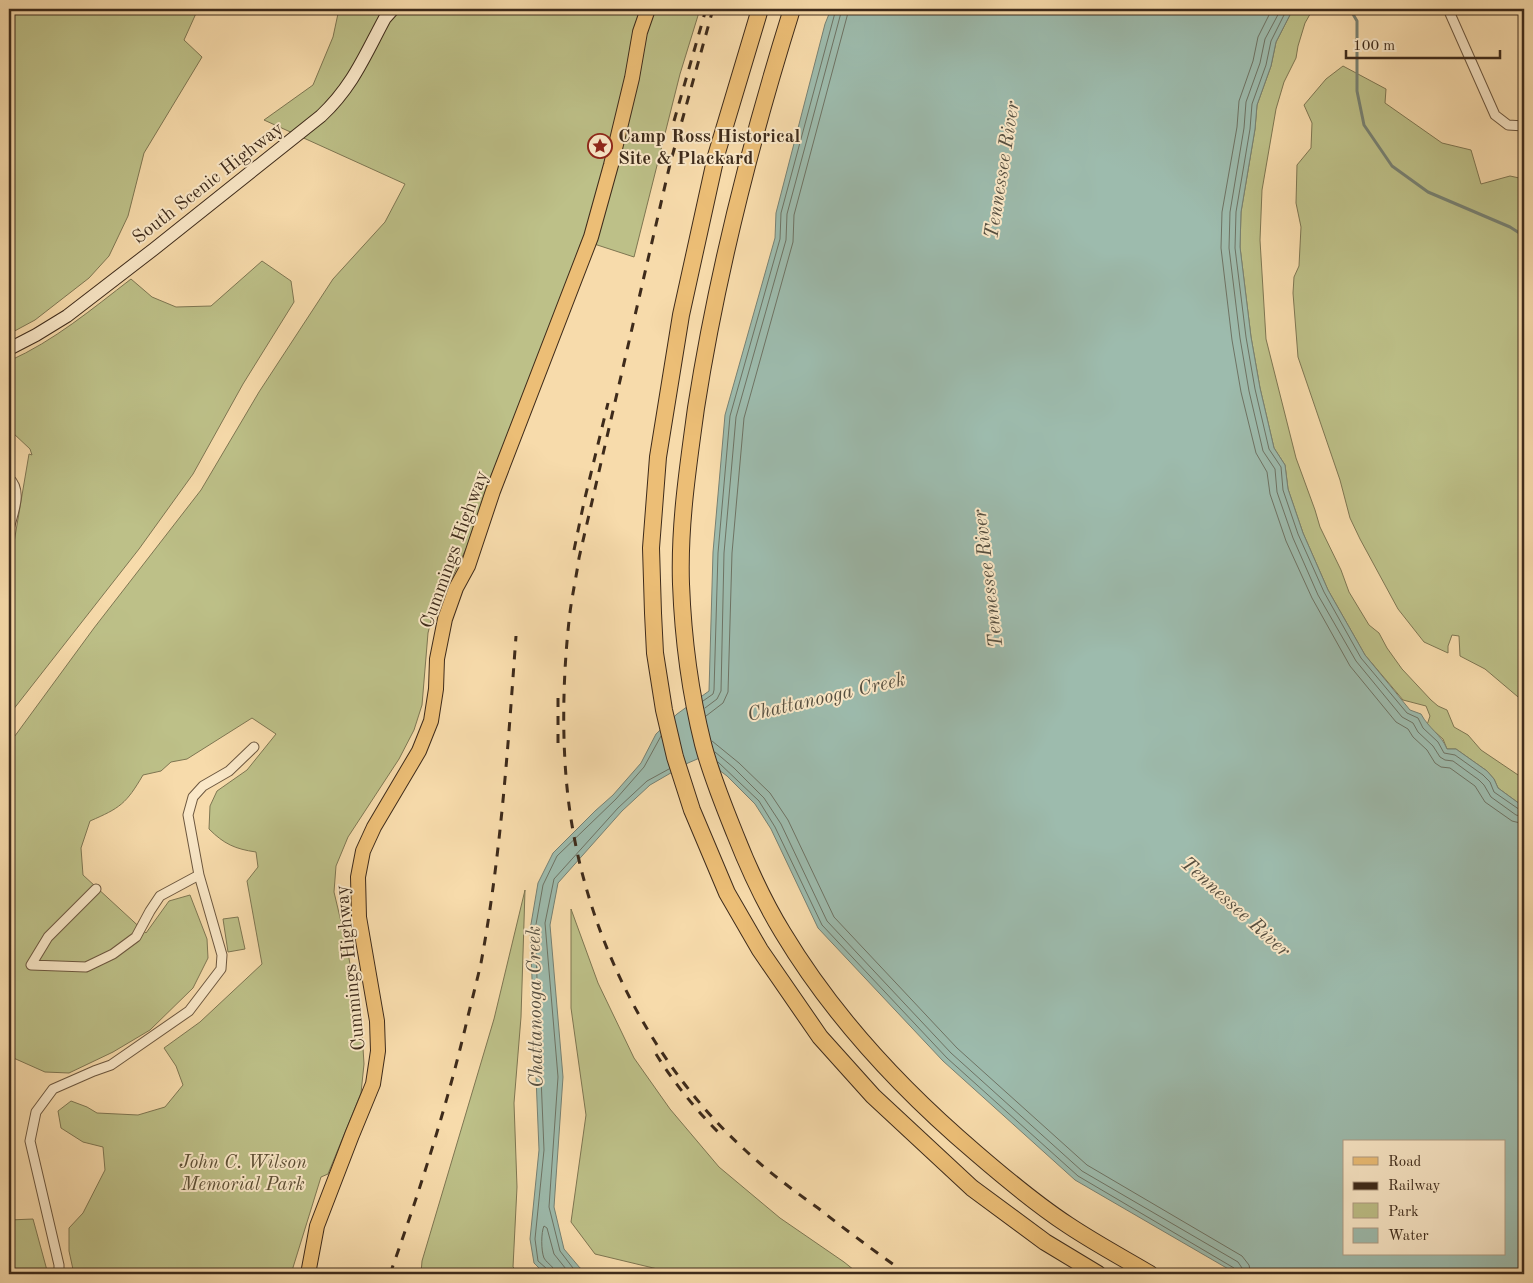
<svg xmlns="http://www.w3.org/2000/svg" width="1533" height="1283" font-family="'Old Standard TT',serif">
	<style>
		.green { fill: #bdc088; stroke: #7e7652 }
		.water { fill: #9dbbad; stroke: #778173; fill-rule: evenodd }
		.lines { fill: none; stroke-linecap: round; stroke-linejoin: round }
		.shore { stroke: #6e7364; stroke-width: 1 }
		.stream { stroke: #778173; stroke-width: 3 }
		.street-casing { stroke: #6c573f; stroke-width: 11 }
		.secondary-casing { stroke: #3e2b1b; stroke-width: 14 }
		.primary-casing { stroke: #3e2b1b; stroke-width: 16 }
		.highway-casing { stroke: #3e2b1b; stroke-width: 18 }
		.street { stroke: #fae8c8; stroke-width: 9 }
		.secondary { stroke: #fae8c8; stroke-width: 12 }
		.primary { stroke: #ecbe76; stroke-width: 14 }
		.highway { stroke: #ecbe76; stroke-width: 16 }
		.rail { stroke: #3e2b1b; stroke-width: 3; stroke-dasharray: 9 9; stroke-linecap: butt }
		.labels { text-anchor: middle; stroke-width: 4; stroke-linejoin: round; paint-order: stroke }
		.poi-label { font-size: 19px; font-weight: bold; fill: #3e2b1b; stroke: #fae8c8; text-anchor: start }
		.street-label { font-size: 19px; fill: #3e2b1b; stroke: #fae8c8 }
		.park-label { font-size: 19px; font-style: italic; fill: #5e5036; stroke: #fae8c8 }
		.water-label { font-size: 20px; font-style: italic; fill: #564f40; stroke: #fae8c8 }
	</style>
	<rect width="100%" height="100%" fill="#f7dbab"/>
	<filter id="stains"><feTurbulence type="fractalNoise" baseFrequency=".004" numOctaves="4"/><feColorMatrix values="0 0 0 0 .2 0 0 0 0 .09 0 0 0 0 .02 0 0 0 .5 -.17"/></filter>
	<radialGradient id="worn" r=".72"><stop offset=".6" stop-color="#630" stop-opacity="0"/><stop offset="1" stop-color="#630" stop-opacity=".3"/></radialGradient>
	<!-- green -->
	<path class="green" d="M9,9H198L184,40L202,57L144,153L128,216L109,256L89,278L35,320L9,334Z
		M339,9H700L680,74L634,257L582,240L477,526L451,580L434,609L428,633L422,705L414,730L399,759L348,837L336,866L334,892L347,947L362,1032L364,1064L361,1093L328,1174L321,1177L291,1274H74L69,1251V1228L83,1213L105,1170L103,1147L83,1142L61,1128L58,1111L71,1101L87,1107L97,1113L138,1115L165,1107L183,1085L176,1066L164,1048L200,1022L262,964L247,881L258,867L256,852C235,849 224,844 209,829L210,806L217,791L247,770L276,734L252,718L187,759L171,762L161,771L143,775C126,804 120,808 90,821L81,848L83,875L146,933L169,901L190,895L207,939L208,958L193,988L150,1030L113,1052L69,1073L45,1072L9,1056V744L94,628L201,490L259,392L333,279L385,222L405,184L264,120L313,85L333,37Z
		M1293,9H1313L1305,23L1298,46L1296,58L1284,82L1276,109L1262,190L1260,240L1266,339L1296,458L1315,510L1320,527L1341,570L1349,592L1369,625L1379,633L1387,648L1402,669L1431,700L1438,706L1447,710L1454,727L1468,735L1481,750L1524,779V807L1498,788L1494,779L1487,771L1456,749H1447L1443,739L1427,725L1430,716L1426,706L1403,700L1365,655L1328,590L1303,533L1288,489L1285,465L1274,448L1260,388L1251,337L1240,247L1241,212L1255,129L1257,105L1271,66L1276,42Z
		M1343,66L1386,89L1385,103L1442,143L1471,150L1481,184L1510,176L1524,179V702L1485,669L1460,656L1459,636L1452,635L1448,646V653L1424,642L1398,609L1360,539L1350,518L1340,480L1298,357L1293,293L1294,277L1299,266L1301,227L1296,203L1297,165L1311,148L1312,123L1304,105L1326,79Z
		M262,261L291,281L294,302L243,384L193,474L139,549L9,715V572L29,454L32,455L30,449L13,433L9,434V361C54,341 92,309 131,279L152,297L176,307L211,306Z
		M525,890L521,1017L514,1103L517,1187L513,1267L520,1274H421L422,1261L494,1019Z
		M571,909L598,983L634,1058L670,1109L719,1167L780,1218L844,1262L859,1274H740L670,1272L595,1254L571,1222L586,1115L571,1008Z
		M238,917L245,949L228,952L223,919Z
		M33,1219L48,1274H9V1220Z"/>
	<!-- water -->
	<path class="water" d="M831,9H1293L1276,42L1271,66L1257,105L1255,129L1241,212L1240,247L1251,337L1260,388L1274,448L1285,465L1288,489L1303,533L1328,590L1365,655L1410,710L1421,714C1429,729 1441,734 1447,749H1456L1487,771L1494,779L1498,788L1524,807V1274H1237L1075,1180L943,1061L818,928L771,829L755,804L727,776L702,757L688,763L650,785L622,811L558,883L550,925L563,1077L554,1207L564,1249L580,1268L594,1274H545L534,1263L530,1239L539,1150L530,930L538,883L553,853L595,811L613,795L641,763L656,734L677,714L709,691L713,552L725,415L775,238L776,213L825,24ZM1344,1142H1504V1254H1344Z"/>
	<g class="lines">
		<!-- shore -->
		<path class="shore" d="M1272,9L1258,37L1253,61L1239,101L1237,127L1222,212L1221,248L1232,340L1241,392L1256,453L1267,472L1270,494L1286,541L1312,598L1350,666L1396,722L1408,729L1413,737L1427,750L1435,763L1441,767L1450,768L1475,786L1485,802L1512,821L1524,824
			M1281,9L1265,39L1260,63L1246,102L1244,128L1230,212L1229,248L1240,338L1249,391L1263,451L1275,469L1277,492L1293,538L1318,595L1356,661L1402,717L1413,723L1418,732L1433,746L1440,757L1445,760L1453,761L1479,780L1484,785L1491,797L1516,815L1524,817
			M1287,9L1271,41L1266,65L1252,104L1250,129L1236,212L1235,248L1246,337L1255,389L1269,449L1281,467L1283,490L1298,534L1324,592L1361,658L1407,713L1418,718L1423,728L1438,742L1444,753L1455,755L1483,775L1490,782L1494,792L1520,810L1524,811
			M703,701L713,694L714,690L718,553L730,416L780,239L781,213L836,9
			M705,708L717,699L721,691L724,553L736,417L786,240L787,214L842,9
			M706,716L723,703L728,692L732,553L744,418L793,242L794,215L849,9
			M712,741L739,763L770,793L788,820L834,917L957,1048L1087,1165L1242,1256L1249,1265L1251,1274
			M715,752L734,768L764,798L781,824L827,921L951,1053L1082,1171L1238,1262L1242,1268L1244,1274
			M718,762L759,801L775,827L822,925L947,1058L1078,1176L1234,1268L1237,1274
			M548,1274L547,1269L538,1261L535,1239L544,1150L535,930L543,885L557,856L616,799L644,767L661,736
			M555,1274C554,1265 548,1265 544,1258C541,1251 541,1232 544,1226L547,1228L554,1254L570,1274
			M581,1274L576,1272L560,1251L549,1207L558,1077L545,923L554,879L618,808L647,781L669,769"/>
		<!-- stream -->
		<path class="stream" d="M1350,9L1357,21V91L1364,125L1392,166L1428,192L1510,227L1524,236"/>
		<defs>
			<path id="street" d="M1448,9L1495,115L1508,125L1524,126
				M9,478C23,491 13,512 9,529
				M96,889L48,937L31,965L86,967L113,954L136,937L150,911L160,896L199,875
				M59,1274V1265L30,1141L36,1112L53,1089L94,1071L111,1065L189,1011L221,969L222,955L199,875L188,815L193,797L203,786L229,771L254,747"/>
			<path id="secondary" d="M9,349L36,335L67,316L154,249L321,116C353,86 365,55 385,18L393,9"/>
			<path id="primary" d="M308,1274L317,1226L352,1135L373,1084L378,1051L377,1021L359,917L358,877L363,851L374,827L419,751L431,721L436,689L437,659L445,619L456,588L468,566L493,491L591,237L611,165L632,78L640,32L648,9"/>
			<path id="highway" d="M760,9L716,156L681,315L658,457L651,548L653,613L655,653L664,710L675,757L692,810L727,893L760,950L820,1037L873,1096L972,1188L1045,1242L1098,1274
				M792,9C751,140 717,273 696,408C688,467 679,525 681,584C683,637 690,692 703,744C711,775 723,804 735,834C748,867 764,902 783,933C833,1016 902,1090 976,1153C1005,1178 1036,1204 1068,1225C1095,1243 1123,1258 1150,1274"/>
		</defs>
		<!-- street casing -->
		<use href="#street" class="street-casing"/>
		<!-- secondary casing -->
		<use href="#secondary" class="secondary-casing"/>
		<!-- primary casing -->
		<use href="#primary" class="primary-casing"/>
		<!-- highway casing -->
		<use href="#highway" class="highway-casing"/>
		<!-- street -->
		<use href="#street" class="street"/>
		<!-- secondary -->
		<use href="#secondary" class="secondary"/>
		<!-- primary -->
		<use href="#primary" class="primary"/>
		<!-- highway -->
		<use href="#highway" class="highway"/>
		<!-- rail -->
		<path class="rail" d="M713,9L670,164L579,558C576,579 571,600 569,621C562,685 561,761 572,825C592,946 654,1067 745,1150C767,1171 793,1190 818,1208C847,1231 877,1253 907,1274
			M674,121L706,9
			M574,550L584,502L608,403
			M558,698V748
			M656,1054C674,1083 696,1110 720,1134
			M390,1274C419,1193 445,1112 465,1029C470,1007 476,985 481,963C501,855 508,746 516,636"/>
	</g>
	<!-- icons -->
	<defs>
		<symbol id="sight-ring" viewBox="-11 -11 22 22"><circle r="9.5" fill="#fae8c8" stroke="#8f2418" stroke-width="1.5"/><path d="M0-6L1.8-2.2L6-1.7L2.9 1.2L3.7 5.4L0 3.3L-3.7 5.4L-2.9 1.2L-6-1.7L-1.8-2.2Z" fill="#8f2418"/></symbol>
	</defs>
	<g fill-rule="evenodd">
		<use href="#sight-ring" x="586" y="132" width="28" height="28"/>
	</g>
	<g class="labels">
		<!-- poi labels -->
		<g class="poi-label">
			<text x="618" y="142">Camp Ross Historical<tspan x="618" dy="22">Site &amp; Plackard</tspan></text>
		</g>
		<!-- street labels -->
		<g class="street-label">
			<text transform="translate(207 182) rotate(-38)" y="7">South Scenic Highway</text>
			<text transform="translate(453 549) rotate(-70)" y="7">Cummings Highway</text>
			<text transform="translate(349 968) rotate(-96)" y="7">Cummings Highway</text>
		</g>
		<!-- park labels -->
		<g class="park-label">
			<text x="243" y="1168">John C. Wilson<tspan x="243" dy="22">Memorial Park</tspan></text>
		</g>
		<!-- water labels -->
		<g class="water-label">
			<text transform="translate(1001 170) rotate(-81)" y="7">Tennessee River</text>
			<text transform="translate(987 579) rotate(-97)" y="7">Tennessee River</text>
			<text transform="translate(826 696) rotate(-13)" y="7">Chattanooga Creek</text>
			<text transform="translate(1236 906) rotate(42)" y="7">Tennessee River</text>
			<text transform="translate(534 1007) rotate(-91)" y="7">Chattanooga Creek</text>
		</g>
	</g>
	<!-- margin -->
	<rect width="1533" height="1283" fill="none" stroke="#f7dbab" stroke-width="30"/>
	<rect x="10" y="10" width="1513" height="1263" fill="none" stroke="#3e2b1b" stroke-width="2.5"/>
	<rect x="15" y="15" width="1503" height="1253" fill="none" stroke="#3e2b1b"/>
	<!-- legend -->
	<rect x="1343" y="1140" width="162" height="115" fill="#fae8c8" stroke="#af9c83"/>
	<rect x="1353" y="1157" width="25" height="8" fill="#ecbe76" stroke="#af9c83"/>
	<text x="1388" y="1166" font-size="15" fill="#3e2b1b">Road</text>
	<rect x="1353" y="1182" width="25" height="8" fill="#3e2b1b" stroke="#af9c83"/>
	<text x="1388" y="1190" font-size="15" fill="#3e2b1b">Railway</text>
	<rect x="1353" y="1203" width="25" height="15" fill="#bdc088" stroke="#af9c83"/>
	<text x="1388" y="1216" font-size="15" fill="#3e2b1b">Park</text>
	<rect x="1353" y="1228" width="25" height="15" fill="#9dbbad" stroke="#af9c83"/>
	<text x="1388" y="1240" font-size="15" fill="#3e2b1b">Water</text>
	<!-- scale -->
	<path d="M1346 50v8h154v-8" fill="none" stroke="#3e2b1b" stroke-width="2.5"/>
	<text x="1353" y="50" font-size="15" fill="#3e2b1b" stroke="#fae8c8" stroke-width="4" paint-order="stroke">100 m</text>
	<rect width="100%" height="100%" filter="url(#stains)"/>
	<rect width="100%" height="100%" fill="url(#worn)"/>
</svg>
